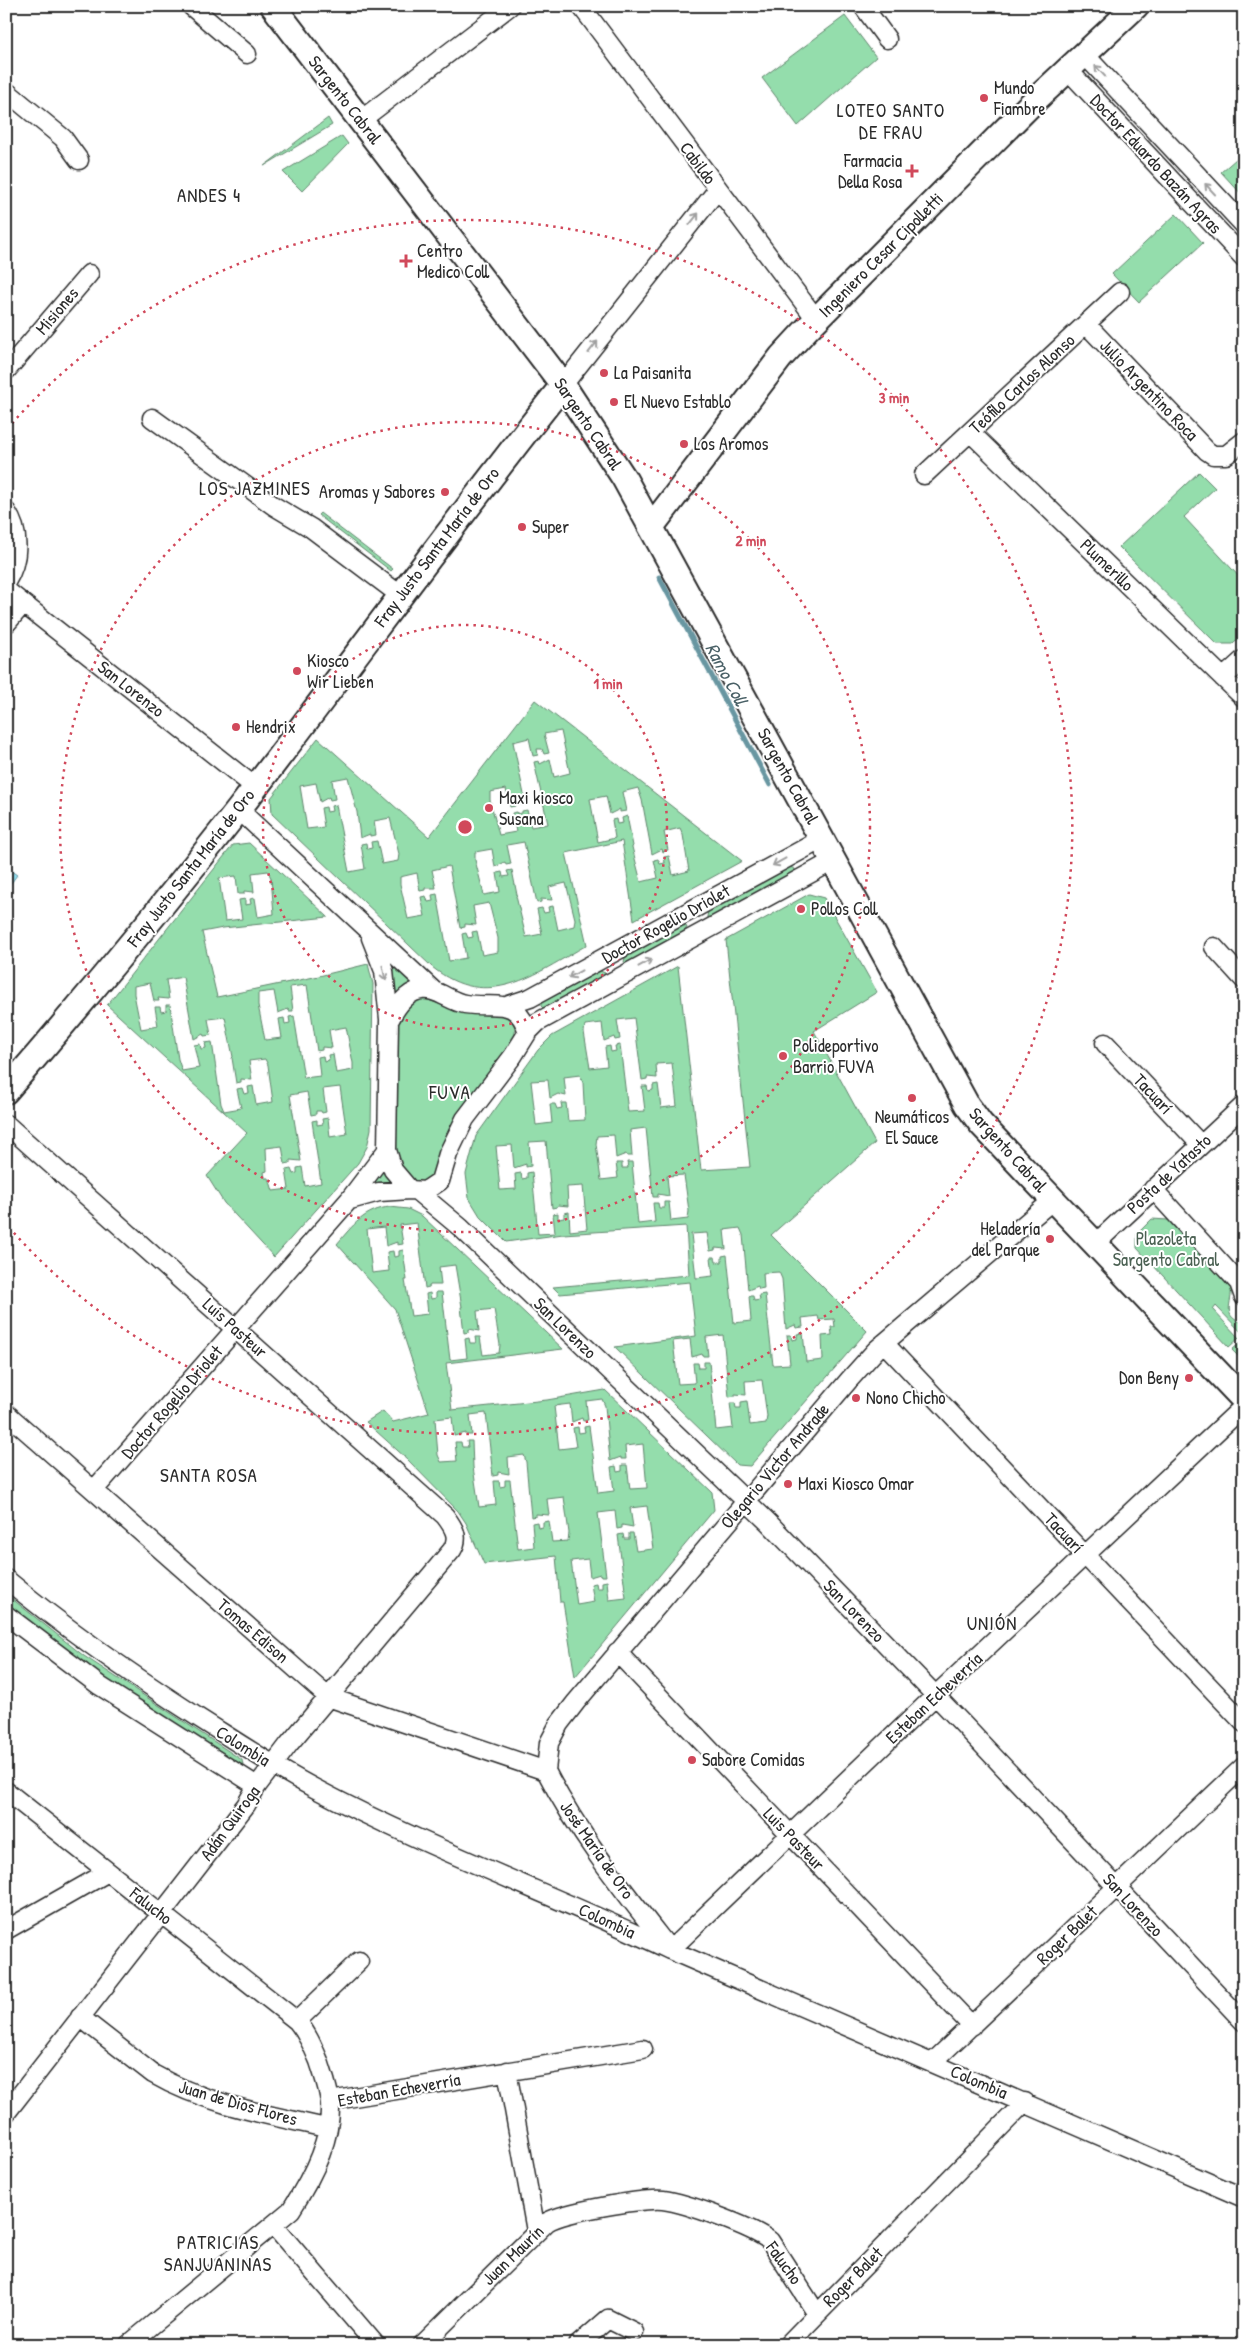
<svg xmlns="http://www.w3.org/2000/svg" width="1250" height="2351" font-family="'Patrick Hand',sans-serif">
	<style>
		.green { fill: #94ddac; stroke: #60846c; fill-rule: evenodd }
		.water { fill: #8fddef; stroke: #6796a1 }
		.lines { fill: none; stroke-linecap: round; stroke-linejoin: round }
		.stream { stroke: #6796a1; stroke-width: 5 }
		.street-casing { stroke: #2b2b2b; stroke-width: 21 }
		.secondary-casing { stroke: #2b2b2b; stroke-width: 28 }
		.street { stroke: #fff; stroke-width: 18 }
		.secondary { stroke: #fff; stroke-width: 24 }
		.oneway { stroke: #a0a0a0 }
		.ring { fill: none; stroke: #d1495b; stroke-width: 2.5; stroke-dasharray: 2.5 5 }
		.poi-dot { fill: #d1495b; stroke: #fff; stroke-width: 2 }
		.labels { text-anchor: middle; stroke-width: 4; stroke-linejoin: round; paint-order: stroke }
		.poi-label { font-size: 18px; fill: #2b2b2b; stroke: #fff; text-anchor: start }
		.street-label { font-size: 18px; fill: #2b2b2b; stroke: #fff }
		.park-label { font-size: 18px; fill: #4a6052; stroke: #fff }
		.neighbourhood-label { font-size: 19px; letter-spacing: 1px; fill: #2b2b2b; stroke: #fff }
		.water-label { font-size: 19px; font-style: italic; fill: #496066; stroke: #fff }
		.centre { fill: #d1495b; stroke: #fff; stroke-width: 2.5 }
		.ring-label { font-size: 15px; text-anchor: middle; font-weight: bold; fill: #d1495b; stroke: #fff; stroke-width: 4; stroke-linejoin: round; paint-order: stroke }
	</style>
	<rect width="100%" height="100%" fill="#fff"/>
	<filter id="ink" filterUnits="userSpaceOnUse"><feTurbulence type="fractalNoise" baseFrequency=".02" numOctaves="2"/><feDisplacementMap in="SourceGraphic" scale="10" xChannelSelector="R" yChannelSelector="G"/><feConvolveMatrix kernelMatrix="1 2 1 2 8 2 1 2 1" color-interpolation-filters="sRGB"/></filter>
	<g filter="url(#ink)">
		<!-- green -->
		<path class="green" d="M845,16L876,57L798,126L762,78Z
			M328,118L332,125L264,166Z
			M342,136L348,144L302,191L283,172Z
			M1244,152V197L1221,172Z
			M1176,214L1203,243L1139,302L1112,274Z
			M1199,472L1215,488L1184,517L1244,582V634L1233,644H1217L1119,547Z
			M320,513L393,569L391,571L318,515Z
			M535,700L742,861L634,920L622,841L566,853L587,945C535,974 488,1012 432,967L272,814L271,798L318,738L429,837ZM561,731L570,773L554,777L550,759L540,764L539,761L534,762L548,824L531,827L527,810L522,811V813L517,814V812L512,813L516,832L499,835L490,800V792L506,789L510,807L515,806L514,801L520,799L521,805L526,804L513,742L529,738L533,756L538,755L537,749H542L544,754L549,753L544,734ZM348,777L357,812L360,838L370,834V836L376,835L374,821L390,818L399,854L398,861L382,864L377,841L371,842L372,848L367,849L366,843L361,844L365,869L349,872L336,805L331,806L332,811L327,812L326,807L321,808L324,827L307,829L300,786L316,783L320,802L329,797L330,800L335,799L332,780ZM638,788L642,800L652,854L662,849L663,852L668,850L664,832L680,828L683,835L689,871L673,875L669,856L664,857L665,863L660,864L658,859L654,860L658,878L641,882L632,847L633,846L627,816L622,818L623,823L617,824L616,819L612,820L615,838L598,842L590,799L606,796L610,814L620,809V812L626,811L622,792ZM524,842L537,903L541,902V899L552,900L549,887L566,883L575,919L574,926L558,930L553,906L548,907L549,912L544,913L542,908L537,909L542,934L526,937L516,896L517,895L512,870L507,871L509,876L503,877L502,872L497,873L500,892L484,895L475,860V852L492,849L495,867L505,862L506,865L511,864L507,845ZM449,866L460,928L465,927V924L476,925L473,906L489,903L498,938V952L482,955L477,931L472,932L473,937L468,938L466,933L462,934L466,958L449,961L437,894L432,895L433,901L428,902L426,896L421,897L425,916L408,919L400,884V877L417,873L420,891L425,890V888H436L432,870Z
			M249,843L328,917L223,928L202,932L217,997L319,976L368,964L373,984L371,1129L367,1147L358,1163L274,1257L224,1203L207,1176L247,1133L107,1005L233,845ZM268,871L271,878L274,914L258,917L255,898L250,899L251,904L245,905V899L239,900L242,919L225,921L219,878L236,876L238,894H244V891L254,892L252,873ZM183,977L194,1039L203,1034L204,1036L211,1035L208,1019L225,1017L233,1057L232,1058L236,1083L241,1082V1079L252,1080L249,1061L265,1059L268,1065L273,1102L256,1105L253,1086L248,1087L249,1093L244,1094L242,1088L237,1089L241,1108L224,1111L221,1104L212,1042L205,1043L206,1048L201,1049L200,1044L194,1045L199,1068L182,1071L178,1059L170,1005H166V1011L161,1012L160,1007H155L158,1026L141,1029L134,994V986L150,983L154,1001H159L158,998L169,999L166,980ZM307,985L317,1051L322,1050V1047L332,1048L329,1030L346,1027L353,1063V1070L336,1073L333,1054L328,1055L329,1060L324,1062L323,1056L318,1057L320,1076L304,1078L294,1016L289,1017L290,1023L285,1024L284,1018L279,1019L282,1038L265,1040L258,1005V993L274,991L278,1013L288,1009L289,1011H293L290,987ZM340,1087L347,1134L330,1137L328,1118L322,1119L323,1124L317,1125V1120L312,1121L321,1183L305,1186L302,1167L297,1168V1173L293,1174L291,1169L286,1170L289,1189L273,1191L269,1178H265L264,1172L267,1171L266,1148L282,1146L285,1164L290,1163V1160L301,1161L290,1095L307,1092L311,1115L316,1114V1111H321L322,1113L326,1112L323,1089Z
			M790,867L795,869L794,873L712,917H707L708,911Z
			M809,894L824,898L877,992L814,1031L875,1143L771,1235L867,1331L750,1466L737,1465L615,1347L696,1336L690,1282L560,1294L553,1287L689,1275L686,1226L563,1234L506,1242L480,1216L469,1198L466,1174L476,1136L538,1050L552,1036L678,966L701,1170L750,1167L726,940ZM634,1018L642,1080L647,1079V1077L657,1078L656,1064L672,1063L677,1106L661,1108L658,1084L653,1085V1090L648,1091L647,1086H642L645,1111L628,1112L620,1045L615,1046L616,1051L611,1052L610,1046L605,1047L607,1066L590,1068L584,1032L585,1025L602,1023L604,1041L614,1037L615,1040L620,1039L617,1020ZM580,1075L583,1083L585,1120L568,1121L566,1103H561L562,1108L557,1109L555,1104H550L552,1123L536,1125L531,1081L548,1080L550,1098L558,1094L566,1096L564,1077ZM646,1128L653,1197H658V1194L669,1196L667,1176L684,1175L689,1211L688,1219L671,1221L669,1202H664V1208H659L658,1203H653L655,1222L638,1224L632,1162H627L628,1168H622V1163H616L618,1178L601,1180L596,1144L597,1136L614,1135L616,1158L626,1154L627,1156H632L630,1130ZM546,1141L552,1208L557,1207L558,1205L568,1206L567,1187L583,1186L587,1229L570,1231L569,1212L564,1213V1218L558,1219V1213L553,1214L555,1233L538,1234L532,1172L527,1173V1178L522,1179L521,1173L515,1174L516,1189L500,1190L496,1146L512,1145L514,1168L526,1164V1167L531,1166L529,1142ZM740,1228L743,1235L748,1290L758,1286L759,1289L764,1288L763,1273L779,1272L782,1279L786,1329L795,1325L796,1328L803,1327L802,1318L818,1316L819,1320L834,1319L835,1327H831L832,1335L822,1336L823,1360L806,1362L803,1333L797,1334V1339L792,1340L791,1335H787L790,1364L773,1365L765,1294L759,1295L760,1300L754,1301L753,1296H749L751,1321L734,1323L727,1255L722,1256V1262H716L715,1257H711L713,1276L696,1278L691,1234L707,1233L710,1251L715,1250V1248L726,1249L724,1230ZM723,1335L729,1397L735,1396V1394L746,1395L745,1381L762,1380L767,1416L766,1423L750,1425L747,1401L741,1402V1408H736L735,1403H730L733,1428L716,1430L709,1362H704V1368H699L698,1363H693L695,1383L678,1384L673,1341L690,1339L692,1357L702,1354L703,1356H708L706,1337Z
			M683,925L687,927L685,931L627,963L624,962L625,958Z
			M386,954L418,983L396,997Z
			M600,971L605,973L604,976L544,1009L541,1006V1003Z
			M423,998L455,1010L505,1015C517,1020 517,1034 512,1045L450,1128C440,1145 441,1169 428,1182H413L395,1159L397,1023L406,1004Z
			M383,1167L394,1184L370,1188L368,1183Z
			M390,1207L408,1209L422,1216L563,1349L446,1363L452,1410L547,1400L605,1390L712,1492L714,1510L575,1677L563,1602H560L556,1556L484,1564L466,1523L458,1511L407,1459L366,1422L383,1411L393,1422L429,1413L395,1309L337,1244C352,1226 365,1209 390,1207ZM417,1223L425,1288L429,1287L430,1285H441L439,1267L455,1265L462,1307H461L464,1333L469,1332V1329L479,1331L477,1311L494,1309L500,1345L499,1353L483,1355L480,1337H475L476,1343H470L469,1338L465,1339L467,1358L450,1360L442,1292H436V1298L431,1299L430,1293L426,1294L428,1314L411,1316L405,1280H407L403,1250L399,1251V1256L394,1257L393,1251L387,1252L389,1271L372,1273L367,1229L384,1227L386,1246L397,1242V1245L403,1244L400,1225ZM602,1399L605,1406L610,1461L621,1457V1459H626L625,1446L643,1444L647,1488L630,1489L627,1465H622V1471L617,1472L616,1466L611,1467L614,1491L598,1493L589,1426L584,1427L585,1432L579,1433L578,1427L573,1428L576,1447L559,1449L554,1406L570,1404L572,1422L582,1418L583,1421L588,1420L586,1401ZM486,1413L493,1476L498,1475V1472L509,1474L508,1457L524,1455L526,1462L531,1517L536,1516V1514L549,1515L547,1499L564,1497L569,1533L568,1541L552,1542L549,1521L543,1522V1527L538,1528L537,1522L532,1523L534,1547L518,1549L510,1480H505V1486L500,1487L499,1481H494L496,1505L479,1507L473,1467L472,1441H467L468,1447H462L461,1442H455L457,1461L441,1462L438,1455L435,1419L452,1417L454,1436L466,1433V1435H472L470,1415ZM647,1506L653,1549L636,1551L633,1533H629V1539H624L623,1534L618,1535L626,1598L609,1600L607,1581L602,1582V1588H597L596,1583L591,1584L594,1602L577,1605L571,1561L588,1559L590,1577L600,1574L601,1576H606L598,1513L615,1511L617,1529L622,1528V1525L633,1527L630,1508Z
			M1152,1219L1168,1220L1231,1288C1233,1303 1220,1317 1244,1323V1335L1216,1306L1213,1310L1239,1338L1229,1347L1137,1248V1234Z
			M1242,1341L1244,1343V1362L1232,1350Z
			M6,1594L84,1656L242,1760L243,1766L240,1768L156,1715L25,1622L6,1606Z"/>
		<!-- water -->
		<path class="water" d="M7,868L17,875L6,890V869Z"/>
		<g class="lines">
			<!-- stream -->
			<path class="stream" d="M659,577L770,785"/>
			<defs>
				<path id="street" d="M191,6L247,54
					M581,6L816,319
					M863,6L887,39
					M1084,54L1244,225
					M1068,70L1244,258
					M6,91L63,138L79,160
					M361,120L510,6
					M1086,324L1207,451L1213,455H1226L1244,441
					M6,371L89,274
					M563,385L718,189
					M152,418L274,506L311,528L400,595
					M970,432L1244,698
					M924,475L1120,292
					M6,511C21,532 19,561 6,582
					M6,590L255,787
					M6,624L23,604
					M1223,678L1244,659
					M238,809L434,991
					M371,938L384,971L389,1019
					M1214,947L1244,980
					M509,1005L530,998L822,839
					M528,1032C516,995 495,1009 465,1004C453,1002 444,994 433,991C412,984 397,1005 389,1021L387,1150L393,1170L410,1190L425,1191L440,1181L448,1154L465,1119L513,1056L528,1032L538,1022L833,861
					M1105,1043L1201,1145
					M6,1124L445,1516C454,1528 460,1537 452,1550L289,1744L257,1786L246,1805L6,2113
					M1153,1189L1239,1283L1244,1297
					M418,1192L461,1228L769,1523L962,1723L1244,2022
					M350,1200L379,1192L410,1190
					M1095,1244L1244,1105
					M884,1343L1244,1723
					M6,1413L328,1697L546,1771
					M94,1490L349,1200L387,1150
					M6,1579C67,1630 132,1675 199,1718C237,1742 274,1767 314,1788C429,1849 552,1894 670,1950L1244,2198
					M6,1615L100,1686L257,1786
					M617,1652L972,2026
					M546,1771L549,1743L559,1724L576,1702L849,1380L876,1350L1053,1200
					M546,1771C578,1834 623,1890 667,1946
					M6,1791L297,2021C307,2033 313,2047 319,2061C323,2074 329,2089 330,2103C332,2139 310,2181 291,2210L128,2345
					M6,1930L108,1872
					M670,1950L936,1695L1244,1406
					M80,2017L153,2074C205,2104 268,2115 327,2128
					M297,2021L359,1961
					M933,2062L1244,1766
					M507,2071L536,2231
					M330,2101L643,2049
					M274,2226L376,2345
					M422,2345L547,2222C563,2212 644,2198 663,2200C686,2203 753,2227 770,2241L817,2314
					M578,2345L608,2319L634,2332
					M787,2345L1025,2102"/>
				<path id="secondary" d="M273,6L563,385L624,478L967,1105L981,1124L1244,1400
					M652,526L781,357L806,330L1031,104L1136,6
					M6,1091C86,999 164,905 239,809C348,668 452,524 563,385"/>
			</defs>
			<!-- street casing -->
			<use href="#street" class="street-casing"/>
			<!-- secondary casing -->
			<use href="#secondary" class="secondary-casing"/>
			<!-- street -->
			<use href="#street" class="street"/>
			<!-- secondary -->
			<use href="#secondary" class="secondary"/>
		</g>
		<!-- one-way arrows -->
		<defs><path id="oneway-shaft" d="M-6 0H5M1.5-3L5.5 0L1.5 3" fill="none" stroke-width="1.6" stroke-linecap="round" stroke-linejoin="round" transform="scale(1.25)"/></defs>
		<g class="oneway">
			<use href="#oneway-shaft" transform="translate(1100 71) rotate(-133)"/>
			<use href="#oneway-shaft" transform="translate(1210 189) rotate(-133)"/>
			<use href="#oneway-shaft" transform="translate(694 219) rotate(-52)"/>
			<use href="#oneway-shaft" transform="translate(593 347) rotate(-52)"/>
			<use href="#oneway-shaft" transform="translate(779 862) rotate(151)"/>
			<use href="#oneway-shaft" transform="translate(645 963) rotate(-29)"/>
			<use href="#oneway-shaft" transform="translate(384 973) rotate(78)"/>
			<use href="#oneway-shaft" transform="translate(575 974) rotate(151)"/>
		</g>
	</g>
	<!-- distance rings -->
	<g class="ring">
		<circle cx="465" cy="827" r="202"/>
		<circle cx="465" cy="827" r="405"/>
		<path d="M7 429A607 607 0 1 1 7 1225"/>
	</g>
	<!-- markers -->
	<g class="poi-dot">
		<circle cx="984" cy="98" r="5"/>
		<path d="M909.5 163.5h5v5h5v5h-5v5h-5v-5h-5v-5h5z"/>
		<path d="M403.5 253.5h5v5h5v5h-5v5h-5v-5h-5v-5h5z"/>
		<circle cx="604" cy="373" r="5"/>
		<circle cx="614" cy="402" r="5"/>
		<circle cx="684" cy="444" r="5"/>
		<circle cx="445" cy="492" r="5"/>
		<circle cx="522" cy="527" r="5"/>
		<circle cx="297" cy="671" r="5"/>
		<circle cx="236" cy="727" r="5"/>
		<circle cx="489" cy="808" r="5"/>
		<circle cx="801" cy="909" r="5"/>
		<circle cx="783" cy="1056" r="5"/>
		<circle cx="912" cy="1098" r="5"/>
		<circle cx="1050" cy="1239" r="5"/>
		<circle cx="1189" cy="1378" r="5"/>
		<circle cx="856" cy="1398" r="5"/>
		<circle cx="788" cy="1484" r="5"/>
		<circle cx="692" cy="1760" r="5"/>
	</g>
	<g class="labels">
		<!-- poi labels -->
		<g class="poi-label">
			<text x="994" y="94">Mundo<tspan x="994" dy="21">Fiambre</tspan></text>
			<text x="902" y="167" text-anchor="end">Farmacia<tspan x="902" dy="21">Della Rosa</tspan></text>
			<text x="417" y="257">Centro<tspan x="417" dy="21">Medico Coll</tspan></text>
			<text x="614" y="379">La Paisanita</text>
			<text x="624" y="408">El Nuevo Establo</text>
			<text x="694" y="450">Los Aromos</text>
			<text x="435" y="498" text-anchor="end">Aromas y Sabores</text>
			<text x="532" y="533">Super</text>
			<text x="307" y="667">Kiosco<tspan x="307" dy="21">Wir Lieben</tspan></text>
			<text x="246" y="733">Hendrix</text>
			<text x="499" y="804">Maxi kiosco<tspan x="499" dy="21">Susana</tspan></text>
			<text x="811" y="915">Pollos Coll</text>
			<text x="793" y="1052">Polideportivo<tspan x="793" dy="21">Barrio FUVA</tspan></text>
			<text x="912" y="1123" text-anchor="middle">Neumáticos<tspan x="912" dy="21">El Sauce</tspan></text>
			<text x="1040" y="1235" text-anchor="end">Heladería<tspan x="1040" dy="21">del Parque</tspan></text>
			<text x="1179" y="1384" text-anchor="end">Don Beny</text>
			<text x="866" y="1404">Nono Chicho</text>
			<text x="798" y="1490">Maxi Kiosco Omar</text>
			<text x="702" y="1766">Sabore Comidas</text>
		</g>
		<!-- street labels -->
		<g class="street-label">
			<text transform="translate(345 100) rotate(52)" y="6">Sargento Cabral</text>
			<text transform="translate(698 163) rotate(53)" y="6">Cabildo</text>
			<text transform="translate(1156 164) rotate(47)" y="6">Doctor Eduardo Bazán Agras</text>
			<text transform="translate(881 255) rotate(-45)" y="6">Ingeniero Cesar Cipolletti</text>
			<text transform="translate(57 311) rotate(-50)" y="6">Misiones</text>
			<text transform="translate(1022 384) rotate(-43)" y="6">Teófilo Carlos Alonso</text>
			<text transform="translate(1149 390) rotate(46)" y="6">Julio Argentino Roca</text>
			<text transform="translate(588 424) rotate(56)" y="6">Sargento Cabral</text>
			<text transform="translate(437 547) rotate(-53)" y="6">Fray Justo Santa María de Oro</text>
			<text transform="translate(1107 565) rotate(44)" y="6">Plumerillo</text>
			<text transform="translate(131 689) rotate(38)" y="6">San Lorenzo</text>
			<text transform="translate(788 776) rotate(61)" y="6">Sargento Cabral</text>
			<text transform="translate(191 868) rotate(-52)" y="6">Fray Justo Santa María de Oro</text>
			<text transform="translate(666 924) rotate(-29)" y="6">Doctor Rogelio Driolet</text>
			<text transform="translate(1153 1094) rotate(47)" y="6">Tacuarí</text>
			<text transform="translate(1008 1150) rotate(48)" y="6">Sargento Cabral</text>
			<text transform="translate(1169 1174) rotate(-43)" y="6">Posta de Yatasto</text>
			<text transform="translate(235 1328) rotate(42)" y="6">Luis Pasteur</text>
			<text transform="translate(565 1328) rotate(44)" y="6">San Lorenzo</text>
			<text transform="translate(172 1402) rotate(-49)" y="6">Doctor Rogelio Driolet</text>
			<text transform="translate(775 1466) rotate(-50)" y="6">Olegario Victor Andrade</text>
			<text transform="translate(1064 1533) rotate(47)" y="6">Tacuarí</text>
			<text transform="translate(854 1611) rotate(46)" y="6">San Lorenzo</text>
			<text transform="translate(253 1631) rotate(41)" y="6">Tomas Edison</text>
			<text transform="translate(934 1698) rotate(-43)" y="6">Esteban Echeverría</text>
			<text transform="translate(243 1746) rotate(32)" y="6">Colombia</text>
			<text transform="translate(230 1823) rotate(-54)" y="6">Adán Quiroga</text>
			<text transform="translate(794 1839) rotate(46)" y="6">Luis Pasteur</text>
			<text transform="translate(597 1850) rotate(55)" y="6">José María de Oro</text>
			<text transform="translate(1133 1905) rotate(47)" y="6">San Lorenzo</text>
			<text transform="translate(151 1906) rotate(38)" y="6">Falucho</text>
			<text transform="translate(607 1921) rotate(25)" y="6">Colombia</text>
			<text transform="translate(1067 1935) rotate(-44)" y="6">Roger Balet</text>
			<text transform="translate(979 2082) rotate(23)" y="6">Colombia</text>
			<text transform="translate(399 2090) rotate(-10)" y="6">Esteban Echeverría</text>
			<text transform="translate(238 2103) rotate(16)" y="6">Juan de Dios Flores</text>
			<text transform="translate(513 2255) rotate(-44)" y="6">Juan Maurín</text>
			<text transform="translate(784 2263) rotate(54)" y="6">Falucho</text>
			<text transform="translate(853 2277) rotate(-45)" y="6">Roger Balet</text>
		</g>
		<!-- park labels -->
		<g class="park-label">
			<text x="1166" y="1245">Plazoleta<tspan x="1166" dy="21">Sargento Cabral</tspan></text>
		</g>
		<!-- neighbourhood labels -->
		<g class="neighbourhood-label">
			<text x="891" y="117">LOTEO SANTO<tspan x="891" dy="22">DE FRAU</tspan></text>
			<text x="209" y="202">ANDES 4</text>
			<text x="255" y="495">LOS JAZMINES</text>
			<text x="450" y="1099">FUVA</text>
			<text x="209" y="1482">SANTA ROSA</text>
			<text x="992" y="1630">UNIÓN</text>
			<text x="218" y="2249">PATRICIAS<tspan x="218" dy="22">SANJUANINAS</tspan></text>
		</g>
		<!-- water labels -->
		<g class="water-label">
			<text transform="translate(727 674) rotate(62)" y="7">Ramo Coll</text>
		</g>
	</g>
	<circle cx="465" cy="827" r="8" class="centre"/>
	<g class="ring-label">
		<text x="894" y="403">3 min</text>
		<text x="751" y="546">2 min</text>
		<text x="608" y="689">1 min</text>
	</g>
	<!-- margin -->
	<rect width="1250" height="2351" fill="none" stroke="#fff" stroke-width="25"/>
	<rect x="12" y="12" width="1225" height="2326" fill="none" stroke="#2b2b2b" stroke-width="2" filter="url(#ink)"/>
</svg>
